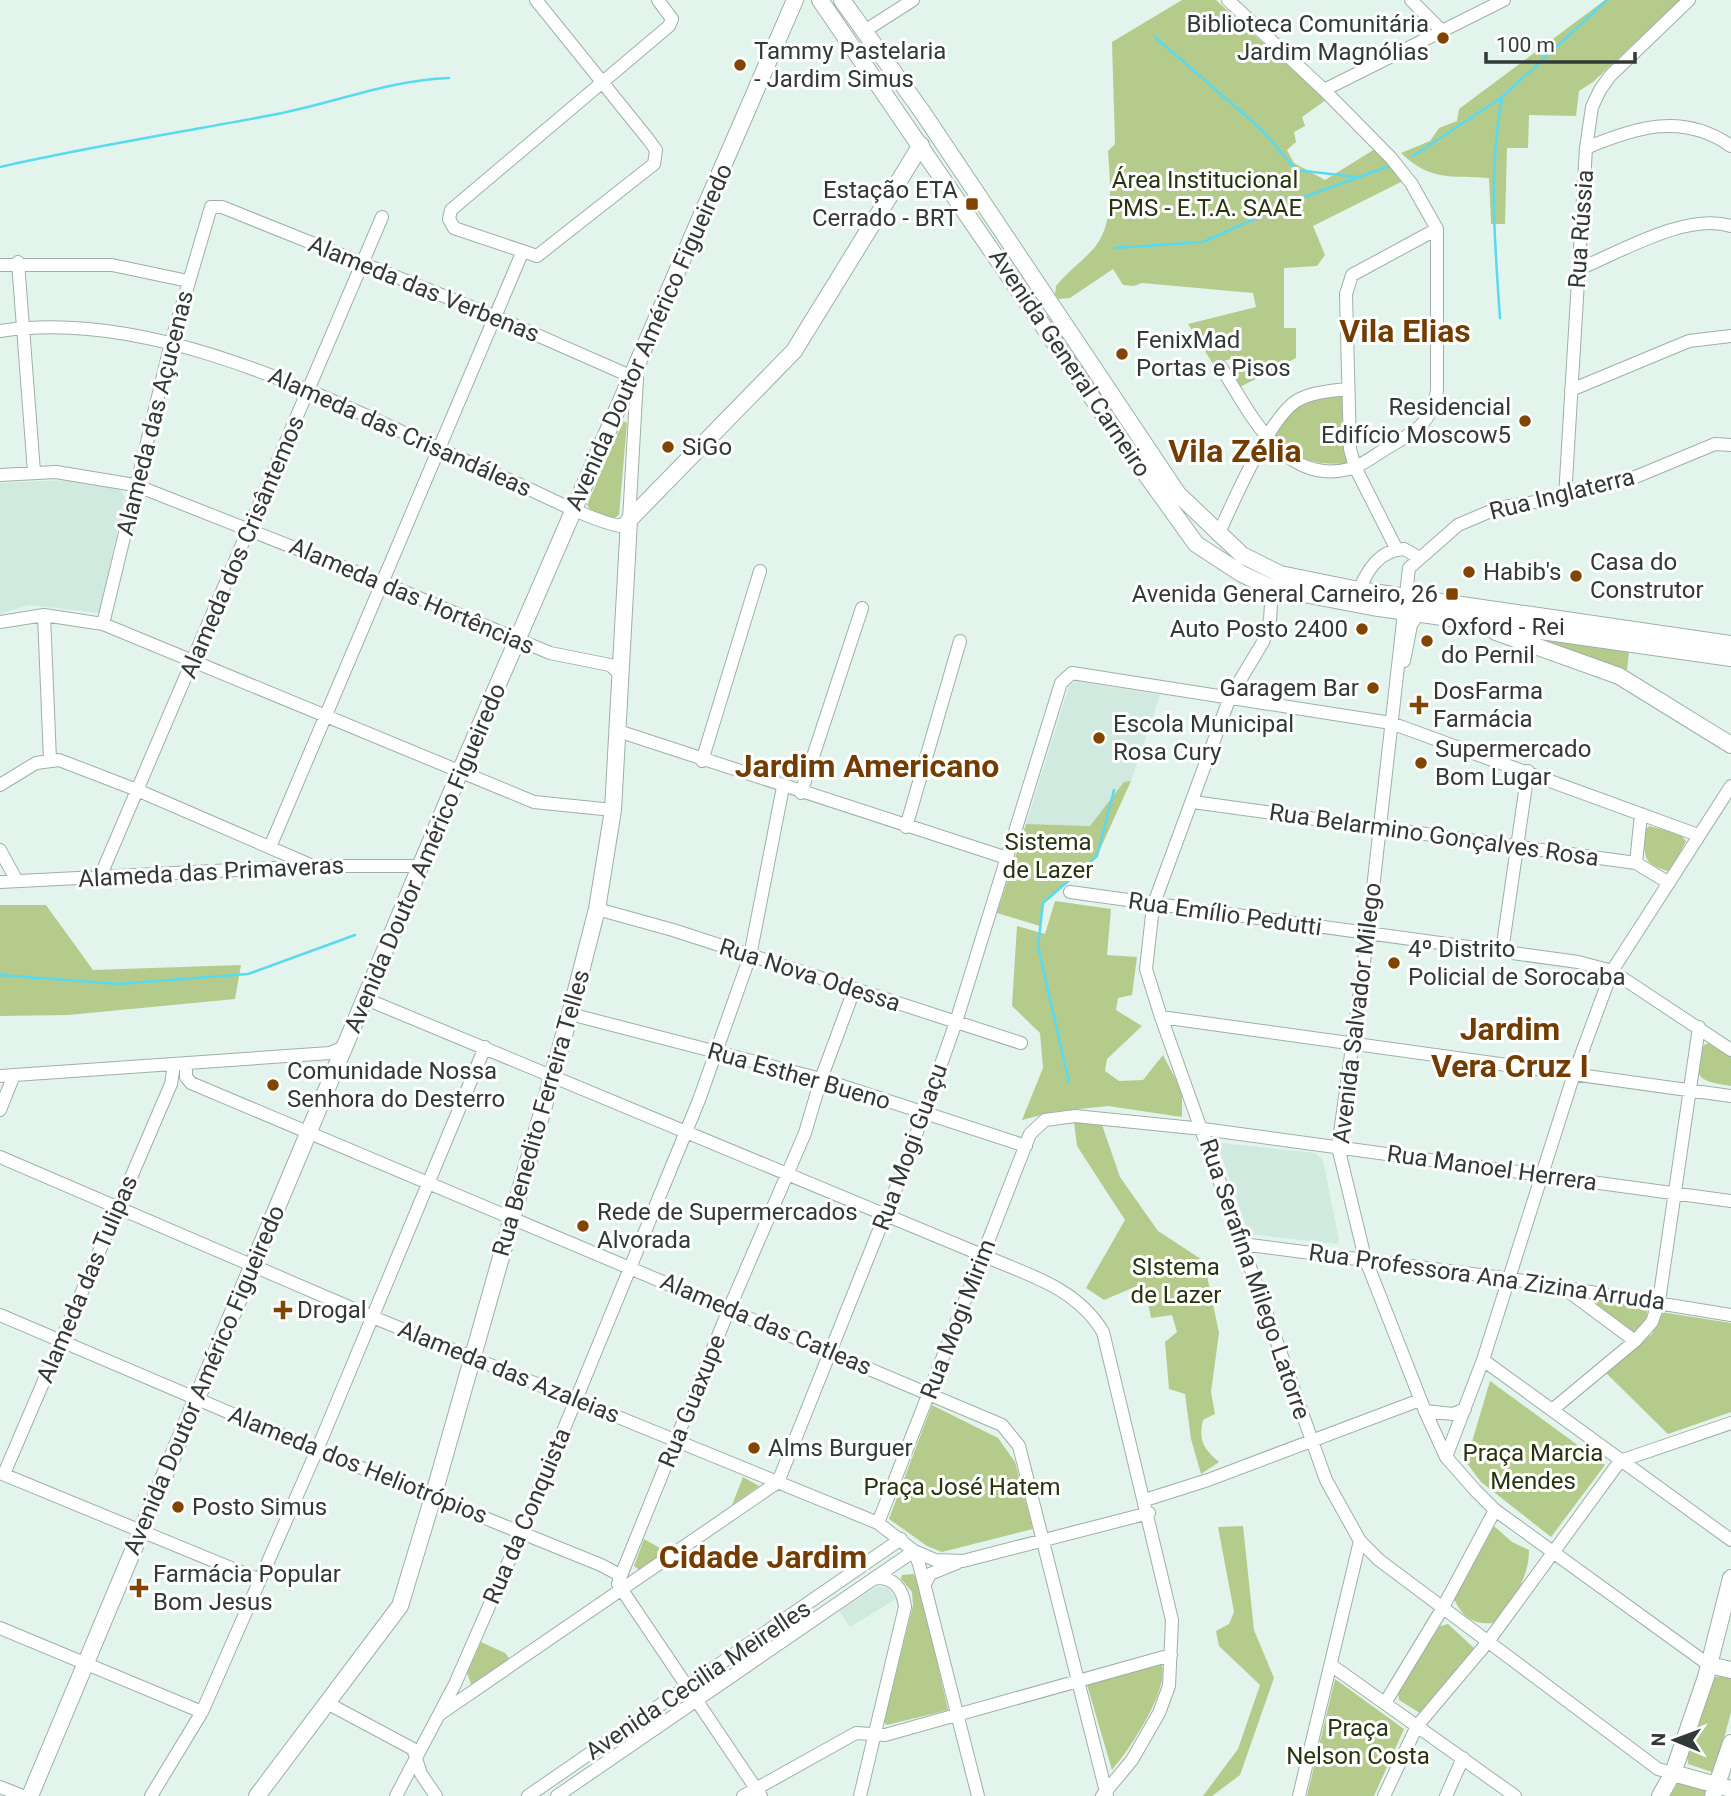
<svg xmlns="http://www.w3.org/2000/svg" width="1731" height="1796" font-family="Roboto,sans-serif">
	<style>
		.built { fill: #d0eadf }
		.green { fill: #b5cb8c }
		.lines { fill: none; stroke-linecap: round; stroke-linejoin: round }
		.stream { stroke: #58daf1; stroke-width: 2.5 }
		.minor-casing { stroke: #9fafa8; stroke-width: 14 }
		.major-casing { stroke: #9fafa8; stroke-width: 18 }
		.minor { stroke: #fff; stroke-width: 12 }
		.major { stroke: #fff; stroke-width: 16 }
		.poi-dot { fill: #824401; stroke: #fff; stroke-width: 2.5 }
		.labels { text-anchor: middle; stroke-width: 6; stroke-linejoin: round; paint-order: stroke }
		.poi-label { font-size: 24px; fill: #323936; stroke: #fff; text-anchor: start }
		.park-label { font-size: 24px; fill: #29340f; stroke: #fff }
		.street-label { font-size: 24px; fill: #323936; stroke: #fff }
		.district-label { font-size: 32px; font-weight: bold; fill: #733c00; stroke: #fff }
	</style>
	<rect width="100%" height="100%" fill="#e3f4ec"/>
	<!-- built -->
	<path class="built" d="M67,480L120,489L125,497L99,613L29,605L0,614V483Z
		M1077,681L1160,695L1131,781L1090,826L1026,824L1069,686Z
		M1222,1143L1315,1153L1323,1160L1339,1240L1337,1244L1249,1234L1218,1147Z
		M875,1587H887L896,1599L850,1627L839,1611Z"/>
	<!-- green -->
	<path class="green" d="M1182,0H1216L1326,100L1302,117L1305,126L1294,132L1296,142L1287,150L1294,163L1325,180L1375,149L1405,180L1313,226L1325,255L1317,266L1284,268V328H1296V358L1240,387L1231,373L1240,367L1234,358L1213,364L1188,324L1256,307L1253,293L1142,283L1134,286L1123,285L1113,269L1070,298L1059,299L1055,295L1056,286C1067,272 1083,261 1095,247C1115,222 1110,181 1108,151L1115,144L1112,42Z
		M1605,0H1680L1593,82L1579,91L1576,116L1529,115L1528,148H1507L1505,224H1491L1489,178C1451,175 1431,182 1401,153L1430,141L1439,128L1457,121L1459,109Z
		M1342,392L1347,463C1311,466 1300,459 1273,437L1300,401Z
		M623,421L627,423L619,515L613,519L590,509L587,505Z
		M1518,635L1629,651L1627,671Z
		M1131,781L1097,856L1043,903L1040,926L997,913L1026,824L1090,826L1124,782Z
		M1649,826L1680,834L1686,841L1670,872C1642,863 1645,859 1644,831Z
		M1055,901L1111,909L1107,955L1137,957L1132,995L1118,998L1116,1010L1142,1026L1107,1059L1105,1071L1119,1081L1143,1080L1163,1055L1182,1091V1117L1108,1106L1052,1112L1022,1120L1043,1068L1040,1033L1012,1006L1017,926L1045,934Z
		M46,905L93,970L241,965L235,999L68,1015L0,1016V905Z
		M1711,1042L1731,1055V1086C1699,1081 1691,1079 1704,1045Z
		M1074,1122L1102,1125L1120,1177L1158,1231L1204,1261L1219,1333L1211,1392L1215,1414L1203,1420C1198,1441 1204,1449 1219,1462L1201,1474L1191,1439L1185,1394L1169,1389L1165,1342L1177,1332L1172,1315L1151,1318L1144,1283L1104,1300L1086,1288L1125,1220L1077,1146Z
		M1598,1297L1648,1307L1646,1322L1634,1335L1595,1304L1594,1299Z
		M1661,1312L1731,1323V1412L1668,1434L1606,1373L1652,1334Z
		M1490,1381L1605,1465L1551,1537L1481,1482L1466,1462Z
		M932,1405L998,1438L1015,1462L1033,1529L942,1552L927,1546L889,1519Z
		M743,1477L759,1486L732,1505Z
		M1243,1526L1254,1630L1274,1678L1240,1775L1212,1796H1203L1238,1749L1260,1685L1219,1646L1216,1631L1229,1624L1234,1612L1218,1527Z
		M1494,1526L1512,1542L1529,1550C1529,1578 1513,1602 1495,1623C1474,1625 1463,1618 1454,1599Z
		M644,1539L667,1552L641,1571L634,1566Z
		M913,1574L918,1579L948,1710L887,1725L884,1722L913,1605L912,1592L901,1579L902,1575Z
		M1448,1624L1474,1648L1420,1713L1399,1700L1398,1692L1440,1626Z
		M481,1642L505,1653L509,1658L477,1682L471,1684L467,1673Z
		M1161,1663C1172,1686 1129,1751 1112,1770L1087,1685Z
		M1725,1676L1731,1678V1712L1715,1773L1688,1764L1687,1755L1714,1677Z
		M1335,1679L1404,1729L1374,1796H1307Z
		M1678,1782L1702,1786L1708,1793L1706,1796H1670Z"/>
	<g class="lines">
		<!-- stream -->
		<path class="stream" d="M1155,37L1262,130L1296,170L1357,177
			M1413,156L1502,97L1607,0
			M0,167C92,146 184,132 277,114C334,103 390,80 449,78
			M1115,248L1203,242L1299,199L1392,165
			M1500,318C1495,244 1488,171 1502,98
			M0,975L118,984L248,974L355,935
			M1069,1082L1038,947L1043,903L1097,856L1114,790"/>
		<defs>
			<path id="minor" d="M536,0L648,139L656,150L654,164L537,256L454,228L449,219L451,210L669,26L672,19L658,0
				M1411,0L1442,31
				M866,30L913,0
				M1324,90L1504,0
				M1586,148C1636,127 1683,112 1731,146
				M18,262L34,472
				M0,265H112L188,281
				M1579,269C1620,252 1687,212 1731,226
				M0,331C167,305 356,415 507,479C538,492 589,520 620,526L629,520L637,379L496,317L222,207H211L171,343L103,624
				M1221,367C1249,411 1283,486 1349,469C1362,466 1375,455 1387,448C1415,431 1430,426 1437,391V229L1411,183L1391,158L1324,90L1228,0
				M1571,390L1689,341L1731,336
				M0,475L56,472L135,485L381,582L550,653L610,665L620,674
				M1565,497L1586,148L1592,107L1600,90L1610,76L1689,0
				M1218,535C1232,505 1270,415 1298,400C1312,392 1331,391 1346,389
				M1397,550L1355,467L1350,449L1346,294L1352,275L1437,229
				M1272,588L1270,620L1263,642L1230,697L1153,906L1146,969L1161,1017L1326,1480L1360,1541L1379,1560L1658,1769L1673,1773
				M1359,590C1367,571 1379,550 1404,549L1418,557
				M44,615L50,760
				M0,622L44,615L103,624L534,802L613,810
				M1404,661L1411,625L1418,614
				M618,731L1007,858
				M702,761L760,571
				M0,785L36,763L59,760L137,790L308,864
				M801,793L862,608
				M1193,802L1636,863L1669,883
				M906,827L960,641
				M270,847L522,253
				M0,850L17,881
				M1636,863L1641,814
				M100,877L382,217
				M0,882L312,866H422
				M1070,892L1578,962L1612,971L1731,1050
				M597,909L673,930L1021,1043
				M1502,951L1528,771
				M366,999L982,1255C1028,1275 1076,1287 1103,1332L1172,1620L1169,1686L1159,1713L1132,1760L1102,1796
				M570,1014L821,1079L1026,1146
				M1161,1017L1731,1096
				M186,1064V1077L191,1083L1002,1425L1019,1446L1107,1796
				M0,1076L330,1053L344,1047
				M0,1110L14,1075
				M0,1157L370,1316L878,1523L914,1551L919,1564L978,1796
				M1242,1244L1511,1279L1731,1315
				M1565,1289L1635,1341
				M0,1315L317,1450L601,1565L618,1574L622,1590
				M1483,1360L1731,1540
				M1552,1410L1635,1341L1652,1322L1659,1301L1699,1027
				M1425,1411L1453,1414L1465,1409
				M1446,1457L1483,1360L1574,1074L1612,971L1731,786
				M0,1473L260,1580
				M4,1474L171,1084L174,1065
				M1145,1500L1208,1480L1420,1400
				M878,1523L1030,1134L1045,1120L1075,1116L1203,1129L1731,1201
				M620,1578L729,1309L805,1133L821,1079L854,990
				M618,1584L761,1796
				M925,1584L930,1574L957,1563
				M0,1628L202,1712
				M1331,1665L1515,1796
				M1709,1665L1495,1510L1475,1490L1446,1457L1425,1411L1365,1258L1338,1147L1368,933L1409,568L1458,525L1498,508L1565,497L1628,480L1715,444L1731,445
				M327,1703L413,1749L421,1774L436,1796
				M1385,1703L1442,1609L1495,1510
				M440,1714L778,1482L906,1163L956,1022L1061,683L1072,673L1391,723L1698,835
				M0,1787L23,1796
				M151,1796L202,1712L317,1450L485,1047
				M396,1796L455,1684L522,1531L699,1100L750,956L783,787
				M528,1796L901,1539
				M557,1796L914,1551L935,1560L963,1561L1149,1513
				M743,1796L856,1733L885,1735L1171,1655
				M860,1796L905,1607C903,1589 893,1575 873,1579
				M1299,1796L1360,1541
				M1384,1796L1417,1726L1487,1643L1620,1461L1731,1423
				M1446,1796L1463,1758"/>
			<path id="major" d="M820,0L1117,434L1196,544L1242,574L1272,588L1372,607L1731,658
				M842,0L923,113L1178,494L1242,555L1280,574L1359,590L1731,644
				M1496,632L1619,676L1731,745
				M1709,1665L1731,1670
				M1673,1773L1731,1789
				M30,1796L459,774L795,0
				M257,1796L400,1606L433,1497L570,1014L597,909L613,810L629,520L794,351L921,145
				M1660,1796L1673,1773L1706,1677L1731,1578
				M1713,1796L1731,1743"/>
		</defs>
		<!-- minor casing -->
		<use href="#minor" class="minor-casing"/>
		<!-- major casing -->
		<use href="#major" class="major-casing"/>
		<!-- minor -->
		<use href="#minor" class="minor"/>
		<!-- major -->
		<use href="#major" class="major"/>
	</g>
	<!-- markers -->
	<g class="poi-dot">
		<circle cx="1443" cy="38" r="7"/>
		<circle cx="740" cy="65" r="7"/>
		<rect x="965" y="197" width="14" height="14" rx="3.5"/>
		<circle cx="1122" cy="354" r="7"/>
		<circle cx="1525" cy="421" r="7"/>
		<circle cx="668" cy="447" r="7"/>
		<circle cx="1469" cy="572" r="7"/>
		<circle cx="1576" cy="576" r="7"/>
		<rect x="1445" y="587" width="14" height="14" rx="3.5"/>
		<circle cx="1362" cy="629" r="7"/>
		<circle cx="1427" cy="641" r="7"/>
		<circle cx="1373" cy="688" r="7"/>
		<path d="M1415.5 694.5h7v7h7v7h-7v7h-7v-7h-7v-7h7z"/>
		<circle cx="1099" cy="738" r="7"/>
		<circle cx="1421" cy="763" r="7"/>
		<circle cx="1394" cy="963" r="7"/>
		<circle cx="273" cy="1085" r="7"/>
		<circle cx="583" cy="1226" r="7"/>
		<path d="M279.5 1299.5h7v7h7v7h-7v7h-7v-7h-7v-7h7z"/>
		<circle cx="754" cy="1448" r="7"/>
		<circle cx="178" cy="1507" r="7"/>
		<path d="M135.5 1577.5h7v7h7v7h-7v7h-7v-7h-7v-7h7z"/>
	</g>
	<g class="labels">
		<!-- poi labels -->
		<g class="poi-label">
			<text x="1429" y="32" text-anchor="end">Biblioteca Comunitária<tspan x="1429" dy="28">Jardim Magnólias</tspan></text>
			<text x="754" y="59">Tammy Pastelaria<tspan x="754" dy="28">- Jardim Simus</tspan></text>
			<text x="958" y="198" text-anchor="end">Estação ETA<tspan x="958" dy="28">Cerrado - BRT</tspan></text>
			<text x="1136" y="348">FenixMad<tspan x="1136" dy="28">Portas e Pisos</tspan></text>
			<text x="1511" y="415" text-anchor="end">Residencial<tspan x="1511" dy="28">Edifício Moscow5</tspan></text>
			<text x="682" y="455">SiGo</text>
			<text x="1590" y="570">Casa do<tspan x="1590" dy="28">Construtor</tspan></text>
			<text x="1483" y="580">Habib's</text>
			<text x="1438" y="602" text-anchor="end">Avenida General Carneiro, 26</text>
			<text x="1441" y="635">Oxford - Rei<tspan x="1441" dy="28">do Pernil</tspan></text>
			<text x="1348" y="637" text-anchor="end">Auto Posto 2400</text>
			<text x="1359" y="696" text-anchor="end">Garagem Bar</text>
			<text x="1433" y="699">DosFarma<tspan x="1433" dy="28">Farmácia</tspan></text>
			<text x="1113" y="732">Escola Municipal<tspan x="1113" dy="28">Rosa Cury</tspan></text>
			<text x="1435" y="757">Supermercado<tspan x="1435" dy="28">Bom Lugar</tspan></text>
			<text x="1408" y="957">4º Distrito<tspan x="1408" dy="28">Policial de Sorocaba</tspan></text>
			<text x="287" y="1079">Comunidade Nossa<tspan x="287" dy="28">Senhora do Desterro</tspan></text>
			<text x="597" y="1220">Rede de Supermercados<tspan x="597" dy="28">Alvorada</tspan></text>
			<text x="297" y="1318">Drogal</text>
			<text x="768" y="1456">Alms Burguer</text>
			<text x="192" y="1515">Posto Simus</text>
			<text x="153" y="1582">Farmácia Popular<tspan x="153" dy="28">Bom Jesus</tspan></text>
		</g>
		<!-- park labels -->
		<g class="park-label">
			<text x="1205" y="188">Área Institucional<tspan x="1205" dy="28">PMS - E.T.A. SAAE</tspan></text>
			<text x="1048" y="850">Sistema<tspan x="1048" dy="28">de Lazer</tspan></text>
			<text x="1176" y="1275">SIstema<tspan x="1176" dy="28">de Lazer</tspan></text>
			<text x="1533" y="1461">Praça Marcia<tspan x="1533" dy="28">Mendes</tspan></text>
			<text x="962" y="1495">Praça José Hatem</text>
			<text x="1358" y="1736">Praça<tspan x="1358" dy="28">Nelson Costa</tspan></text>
		</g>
		<!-- street labels -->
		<g class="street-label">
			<text transform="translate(1581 229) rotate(-86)" y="8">Rua Rússia</text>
			<text transform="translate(424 289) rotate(22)" y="8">Alameda das Verbenas</text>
			<text transform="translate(649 337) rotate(-66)" y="8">Avenida Doutor Américo Figueiredo</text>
			<text transform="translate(1070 363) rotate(56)" y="8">Avenida General Carneiro</text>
			<text transform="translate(155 413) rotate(-76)" y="8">Alameda das Açucenas</text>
			<text transform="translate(400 432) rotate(24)" y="8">Alameda das Crisandáleas</text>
			<text transform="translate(1562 494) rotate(-14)" y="8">Rua Inglaterra</text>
			<text transform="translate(242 547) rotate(-67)" y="8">Alameda dos Crisântemos</text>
			<text transform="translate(412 596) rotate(23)" y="8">Alameda das Hortências</text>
			<text transform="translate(1434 835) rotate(8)" y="8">Rua Belarmino Gonçalves Rosa</text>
			<text transform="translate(425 858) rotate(-67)" y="8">Avenida Doutor Américo Figueiredo</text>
			<text transform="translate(211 872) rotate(-3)" y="8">Alameda das Primaveras</text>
			<text transform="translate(1225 914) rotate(8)" y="8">Rua Emílio Pedutti</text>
			<text transform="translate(810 975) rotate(18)" y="8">Rua Nova Odessa</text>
			<text transform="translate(1357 1013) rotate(-83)" y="8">Avenida Salvador Milego</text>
			<text transform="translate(799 1076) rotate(16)" y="8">Rua Esther Bueno</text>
			<text transform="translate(541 1113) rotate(-74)" y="8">Rua Benedito Ferreira Telles</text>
			<text transform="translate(910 1147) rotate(-70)" y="8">Rua Mogi Guaçu</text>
			<text transform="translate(1492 1168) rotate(8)" y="8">Rua Manoel Herrera</text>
			<text transform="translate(1487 1277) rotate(8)" y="8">Rua Professora Ana Zizina Arruda</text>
			<text transform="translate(87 1279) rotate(-67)" y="8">Alameda das Tulipas</text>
			<text transform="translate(1255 1279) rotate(71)" y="8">Rua Serafina Milego Latorre</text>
			<text transform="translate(958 1319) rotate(-69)" y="8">Rua Mogi Mirim</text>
			<text transform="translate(766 1324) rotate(23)" y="8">Alameda das Catleas</text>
			<text transform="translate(509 1372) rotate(22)" y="8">Alameda das Azaleias</text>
			<text transform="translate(204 1380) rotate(-67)" y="8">Avenida Doutor Américo Figueiredo</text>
			<text transform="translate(692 1401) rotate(-68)" y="8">Rua Guaxupe</text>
			<text transform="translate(358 1465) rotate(22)" y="8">Alameda dos Heliotrópios</text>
			<text transform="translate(527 1516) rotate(-67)" y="8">Rua da Conquista</text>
			<text transform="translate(698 1680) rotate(-34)" y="8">Avenida Cecilia Meirelles</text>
		</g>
		<!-- district labels -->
		<g class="district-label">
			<text x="1405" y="342">Vila Elias</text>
			<text x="1235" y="462">Vila Zélia</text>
			<text x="867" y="777">Jardim Americano</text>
			<text x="1510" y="1040">Jardim<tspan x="1510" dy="37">Vera Cruz I</tspan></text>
			<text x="763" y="1568">Cidade Jardim</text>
		</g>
	</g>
	<!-- north arrow -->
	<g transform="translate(1675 1740) rotate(271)" stroke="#ffffff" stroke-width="5" paint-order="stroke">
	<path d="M0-5L12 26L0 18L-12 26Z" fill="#323936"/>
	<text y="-10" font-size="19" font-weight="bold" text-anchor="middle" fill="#323936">N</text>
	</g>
	<!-- scale -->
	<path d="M1486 52v10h149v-10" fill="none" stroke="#323936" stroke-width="3.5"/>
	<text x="1496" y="52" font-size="21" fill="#323936" stroke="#ffffff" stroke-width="5" paint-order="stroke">100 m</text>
</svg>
